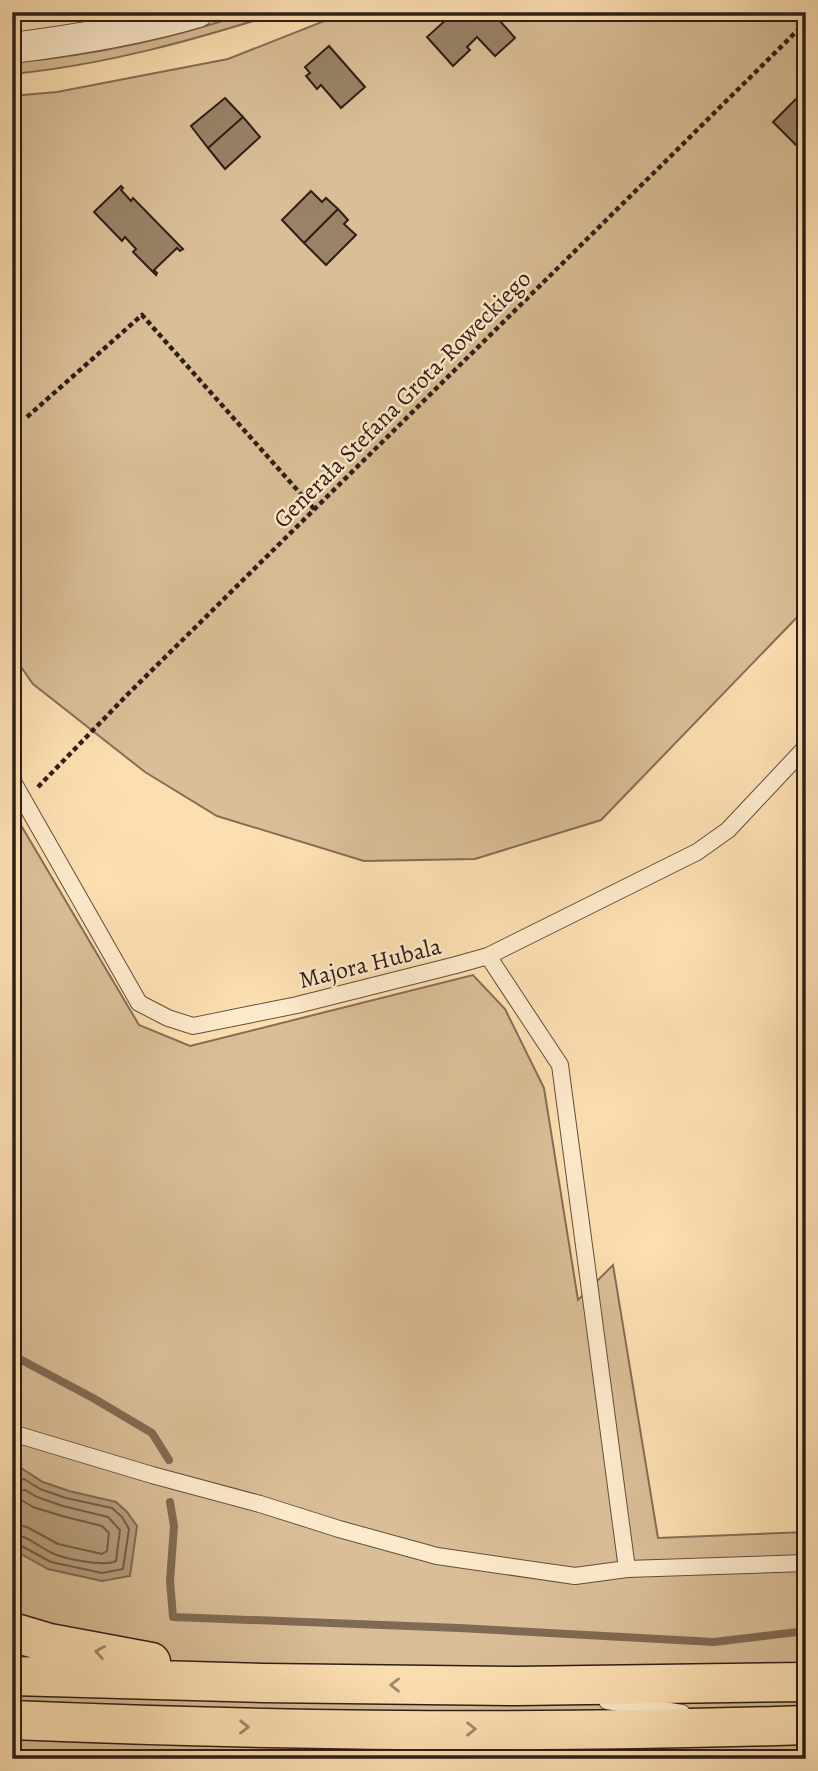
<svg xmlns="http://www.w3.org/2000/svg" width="818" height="1771" font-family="Alegreya,serif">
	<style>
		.green { fill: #d9be97; stroke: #846e56; stroke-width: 2 }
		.water { fill: #b69d7c; stroke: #806a53; stroke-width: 2 }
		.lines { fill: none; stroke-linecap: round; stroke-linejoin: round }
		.shore { stroke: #725e49; stroke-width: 2 }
		.stream { stroke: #806a53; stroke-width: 8 }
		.building { fill: #998267; stroke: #2e1e16; stroke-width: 2 }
		.lane-casing { stroke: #624e3d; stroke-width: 18 }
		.street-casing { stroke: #624e3d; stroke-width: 32 }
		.highway-casing { stroke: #2e1e16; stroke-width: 41 }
		.path { stroke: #2e1e16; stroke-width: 4.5; stroke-dasharray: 5 3.5; stroke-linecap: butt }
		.lane { stroke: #fdeacc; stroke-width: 16 }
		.street { stroke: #fdeacc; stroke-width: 30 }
		.highway { stroke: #fcdfb1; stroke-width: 38 }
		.oneway { stroke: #9f886b }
		.labels { text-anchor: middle; stroke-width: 5; stroke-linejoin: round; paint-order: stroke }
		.street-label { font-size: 24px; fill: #2e1e16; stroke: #fdeacc }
	</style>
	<rect width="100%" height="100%" fill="#fcdfb1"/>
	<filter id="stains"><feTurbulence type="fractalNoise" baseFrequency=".00286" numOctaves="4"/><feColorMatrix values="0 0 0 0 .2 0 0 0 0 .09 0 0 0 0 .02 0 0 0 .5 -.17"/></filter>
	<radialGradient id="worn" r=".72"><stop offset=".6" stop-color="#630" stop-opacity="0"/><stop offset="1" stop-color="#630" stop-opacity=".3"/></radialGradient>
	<!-- green -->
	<path class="green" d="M249,12H282C194,40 105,65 12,74V63C92,55 173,39 249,12Z
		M347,12H806V608L601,820L475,859L364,861L217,816L145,772L33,684L12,654V96L57,92L228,59Z
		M12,810L139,1025L190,1046L473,975L505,1009L544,1088L578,1300L613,1265L658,1538L806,1532V1759H12Z"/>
	<!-- water -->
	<path class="water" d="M21,1468L43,1482L69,1491L116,1502L127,1512L137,1526L130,1576L102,1581L48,1569L12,1549V1480Z"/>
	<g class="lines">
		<!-- shore -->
		<path class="shore" d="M12,1483L24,1479L40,1489L66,1498L112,1508L122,1517L129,1529L123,1569L102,1573L51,1562L18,1544L12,1543
			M12,1492L25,1490L37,1497L63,1506L108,1517L120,1530L116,1561C104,1567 65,1559 52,1553C39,1547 27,1535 12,1534
			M12,1502L23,1501L33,1507L62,1516L102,1526L109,1533L107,1551L102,1554L58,1544L27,1527L12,1524"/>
		<!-- stream -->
		<path class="stream" d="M12,1355L93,1398L152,1433L169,1460
			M170,1502L174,1526L170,1581L173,1617L459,1628L714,1642L806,1631"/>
	</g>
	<!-- building -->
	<path class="building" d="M441,12H492L515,38L495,56L477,37L467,47L470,50L453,66L427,37L447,19Z
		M329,46L365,87L341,108L321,85L317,89L306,76L310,73L305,67Z
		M806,89V143L803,140L797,146L773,122Z
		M225,98L243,117L208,148L191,126Z
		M243,117L260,137L225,169L208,148Z
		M121,186L123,188L121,190L131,201L133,198L183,249L180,251L177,248L154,270L157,273L156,275L133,252L136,249L125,237L122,241L94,212Z
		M311,191L322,202L326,198L338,209L304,243L282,220Z
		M338,209L348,220L344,224L356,235L326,265L304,243Z"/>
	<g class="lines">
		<defs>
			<path id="lane" d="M12,780L139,1003L168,1018L193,1026L297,1005L456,965L488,956L697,852L728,830L806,747
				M488,956L560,1065L627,1569
				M12,1433L152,1475L260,1504L339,1529L437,1556L575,1576L627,1569L806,1563
				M607,1701L682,1713"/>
			<path id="street" d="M12,48C75,40 137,30 198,12"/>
			<path id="highway" d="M12,1632L49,1643L151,1662
				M12,1676L263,1683L518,1686L806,1682
				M12,1720C276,1731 542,1734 806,1725"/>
		</defs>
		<!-- lane casing -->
		<use href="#lane" class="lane-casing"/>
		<!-- street casing -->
		<use href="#street" class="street-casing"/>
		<!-- highway casing -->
		<use href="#highway" class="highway-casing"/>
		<!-- path -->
		<path class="path" d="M27,417L142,315L315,510
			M38,787L128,694L806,22"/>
		<!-- lane -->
		<use href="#lane" class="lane"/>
		<!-- street -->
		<use href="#street" class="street"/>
		<!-- highway -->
		<use href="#highway" class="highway"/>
	</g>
	<!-- one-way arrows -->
	<defs><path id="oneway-chevron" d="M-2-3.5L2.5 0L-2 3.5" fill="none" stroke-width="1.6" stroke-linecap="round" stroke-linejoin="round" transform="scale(1.75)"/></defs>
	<g class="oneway">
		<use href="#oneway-chevron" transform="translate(100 1652) rotate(-170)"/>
		<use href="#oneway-chevron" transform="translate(395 1685) rotate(-179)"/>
		<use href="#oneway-chevron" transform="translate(244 1727) rotate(1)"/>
		<use href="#oneway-chevron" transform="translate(471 1729)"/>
	</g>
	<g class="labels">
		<!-- street labels -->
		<g class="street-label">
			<text transform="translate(402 399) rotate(-45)" y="8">Generała Stefana Grota-Roweckiego</text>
			<text transform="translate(370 963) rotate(-14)" y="8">Majora Hubala</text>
		</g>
	</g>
	<!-- margin -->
	<rect width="818" height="1771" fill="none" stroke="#fcdfb1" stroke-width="42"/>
	<rect x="14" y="14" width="790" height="1743" fill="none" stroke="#2e1e16" stroke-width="3.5"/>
	<rect x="21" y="21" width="776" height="1729" fill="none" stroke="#2e1e16" stroke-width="2"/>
	<rect width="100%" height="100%" filter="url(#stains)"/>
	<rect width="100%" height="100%" fill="url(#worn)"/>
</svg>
